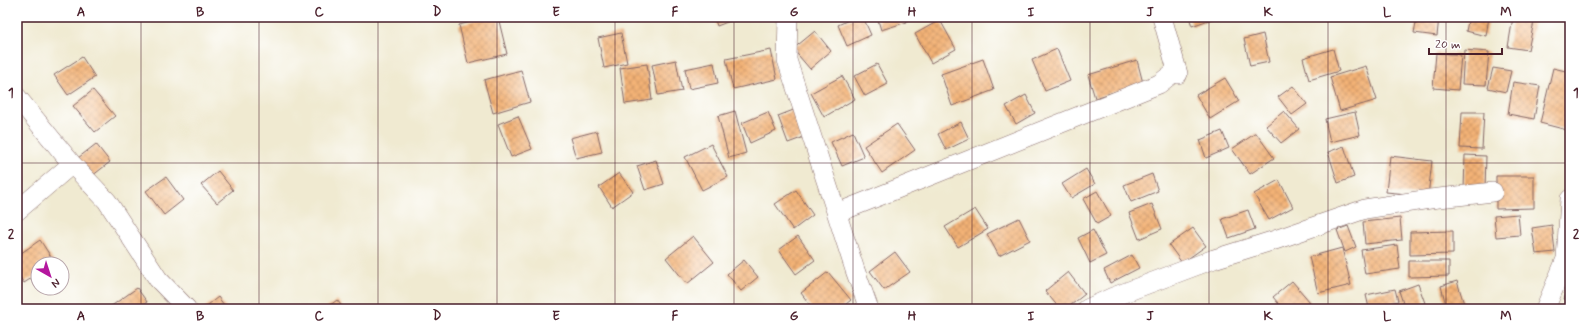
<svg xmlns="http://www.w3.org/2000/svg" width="1587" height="326" font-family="Mynerve,sans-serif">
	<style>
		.building { fill: url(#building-cross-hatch) }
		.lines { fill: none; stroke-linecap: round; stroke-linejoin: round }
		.minor-casing { stroke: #846665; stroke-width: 20 }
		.minor { stroke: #fff; stroke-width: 19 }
		.grid { fill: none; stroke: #4a1f2b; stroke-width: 1; stroke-opacity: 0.55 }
		.neatline { fill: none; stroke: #4a1f2b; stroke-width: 1.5 }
		.grid-label { font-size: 13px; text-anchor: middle; font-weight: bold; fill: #4a1f2b }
	</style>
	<defs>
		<pattern id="building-cross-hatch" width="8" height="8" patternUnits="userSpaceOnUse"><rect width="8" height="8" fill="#f3b276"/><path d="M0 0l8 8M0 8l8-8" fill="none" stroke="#c79061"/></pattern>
	</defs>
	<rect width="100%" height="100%" fill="#fff"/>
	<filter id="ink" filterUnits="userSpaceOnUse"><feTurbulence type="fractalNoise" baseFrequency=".025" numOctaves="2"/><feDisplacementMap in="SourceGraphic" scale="8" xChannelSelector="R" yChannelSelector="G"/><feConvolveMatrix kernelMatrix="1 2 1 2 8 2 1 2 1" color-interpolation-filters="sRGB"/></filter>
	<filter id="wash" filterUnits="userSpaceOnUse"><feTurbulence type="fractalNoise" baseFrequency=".012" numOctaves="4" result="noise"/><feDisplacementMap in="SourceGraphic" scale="16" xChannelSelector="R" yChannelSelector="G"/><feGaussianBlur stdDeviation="0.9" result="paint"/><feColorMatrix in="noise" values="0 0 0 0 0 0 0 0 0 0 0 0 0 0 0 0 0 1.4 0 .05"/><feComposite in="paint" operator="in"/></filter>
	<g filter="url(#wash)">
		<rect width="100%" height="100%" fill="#f0ead1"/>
		<g id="blocks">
			<!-- building -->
			<path class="building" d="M492,17H498L507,54L468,63L459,25Z
				M714,17H740L717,26Z
				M855,17H863L871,35L847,46L838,25Z
				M877,17H905L907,22L881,30Z
				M1189,17H1217L1192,26Z
				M1417,17H1439L1437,36L1414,33Z
				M1469,17H1489L1486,36L1466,31Z
				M1513,17H1535L1528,50L1508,47Z
				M940,20L956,49L931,63L915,34Z
				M815,31L831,51L810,69L793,49Z
				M621,33L627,63L604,68L598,38Z
				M1263,34L1269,62L1250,66L1244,39Z
				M1057,49L1070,81L1045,91L1032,60Z
				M1333,49L1339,71L1309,80L1303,58Z
				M771,50L777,79L733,89L726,59Z
				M1464,50L1489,52L1486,85L1462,84Z
				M1436,53L1461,55L1458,90L1433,88Z
				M82,57L95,77L68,95L54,75Z
				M983,59L994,90L952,106L941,74Z
				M676,60L682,91L658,95L652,65Z
				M1137,60L1143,83L1095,98L1088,75Z
				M714,63L718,83L689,89L685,69Z
				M647,64L652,100L625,104L620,68Z
				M877,64L888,84L865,96L854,76Z
				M1366,66L1377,100L1340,111L1330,77Z
				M1493,68L1511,71L1506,92L1488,88Z
				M1553,68L1570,72V116L1567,130L1540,123Z
				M521,70L530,102L493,113L484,80Z
				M842,76L855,99L824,117L811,93Z
				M1225,78L1239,101L1210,119L1196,95Z
				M1513,82L1540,86L1534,119L1508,114Z
				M1293,86L1307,104L1292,115L1278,97Z
				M93,90L115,116L95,132L73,106Z
				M1026,95L1035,113L1016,124L1006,106Z
				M796,109L807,136L788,143L778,116Z
				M735,111L746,153L729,158L718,116Z
				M1284,111L1299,129L1281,143L1266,126Z
				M768,112L776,131L750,143L742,123Z
				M1355,112L1360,135L1330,142L1325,119Z
				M1462,112H1484L1482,149L1460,148Z
				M518,116L532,149L511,157L498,124Z
				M961,122L969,139L946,150L938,134Z
				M897,124L915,150L882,173L864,146Z
				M597,131L602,152L576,158L570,138Z
				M1222,131L1229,148L1206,158L1200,140Z
				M853,132L864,157L842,166L831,142Z
				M1256,133L1274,158L1250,174L1232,149Z
				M96,144L110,162L92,176L78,158Z
				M711,144L728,177L702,190L685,157Z
				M1344,146L1354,177L1338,183L1328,152Z
				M1465,155L1486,156L1485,189H1464Z
				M1390,156L1432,161L1428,196L1386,192Z
				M656,160L664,184L645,190L637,166Z
				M1086,169L1095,184L1071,198L1062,184Z
				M218,171L233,190L217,203L201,185Z
				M619,173L633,192L612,207L599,187Z
				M1152,174L1158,191L1131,202L1124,185Z
				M1496,176H1534V208L1496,209Z
				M166,177L183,200L164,215L146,191Z
				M1279,180L1293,207L1269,220L1254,194Z
				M796,190L813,215L793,230L775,204Z
				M1097,191L1111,216L1097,224L1083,199Z
				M1152,204L1162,229L1139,239L1129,213Z
				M975,209L988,229L958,247L945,227Z
				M1248,210L1255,229L1229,238L1222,219Z
				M1518,214L1520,235L1496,237L1494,216Z
				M1019,218L1030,240L999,256L987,234Z
				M1400,218L1402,240L1365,244L1363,222Z
				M1552,225L1555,252L1536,254L1532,228Z
				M1348,226L1356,247L1345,252L1337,230Z
				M1193,228L1206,246L1182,263L1169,245Z
				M1093,230L1106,255L1090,263L1078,238Z
				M1453,231V254L1410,255V232Z
				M693,236L714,262L687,284L666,258Z
				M798,236L815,260L796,274L779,250Z
				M40,240L55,263L38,264V274L24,283L17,273V256Z
				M1397,245L1400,269L1365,274L1361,250Z
				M1342,248L1351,285L1318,293L1309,257Z
				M895,252L910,272L884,290L870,271Z
				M1132,255L1139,268L1110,283L1104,270Z
				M744,260L758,277L741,291L727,274Z
				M1409,261H1449V276L1409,277Z
				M828,272L851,300L840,309H813L801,293Z
				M1068,272L1085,294L1066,309H1060L1045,291Z
				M1292,281L1310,302L1302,309H1283L1273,297Z
				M1457,281L1464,304L1447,309L1441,286Z
				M1418,284L1425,303L1405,309L1399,291Z
				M1570,284V301L1564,299Z
				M137,288L147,302L137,309H111L110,307Z
				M1395,289L1398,301L1369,308L1366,295Z
				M218,297L227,309H203Z
				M337,300L344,309H325Z"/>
		</g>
	</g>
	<g filter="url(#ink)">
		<use href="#blocks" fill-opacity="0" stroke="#846665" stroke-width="1"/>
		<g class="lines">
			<defs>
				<path id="minor" d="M788,17L787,60L855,270L869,309
					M17,97L72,164L107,201L158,279L187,309
					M17,211L72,164
					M837,213L1159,84L1173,73L1178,74L1162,17
					M1087,309L1113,297L1214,259L1275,240L1365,209L1430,199L1493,192
					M1545,309L1566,259L1570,199"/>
			</defs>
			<!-- minor casing -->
			<use href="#minor" class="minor-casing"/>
			<!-- minor -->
			<use href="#minor" class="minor"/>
		</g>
	</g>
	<!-- grid -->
	<path class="grid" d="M141,17V309M259,17V309M378,17V309M497,17V309M615,17V309M734,17V309M853,17V309M972,17V309M1090,17V309M1209,17V309M1328,17V309M1446,17V309M17,163H1570"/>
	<!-- margin -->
	<rect width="1587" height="326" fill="none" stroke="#fff" stroke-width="44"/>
	<!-- north arrow -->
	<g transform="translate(50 276) rotate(141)"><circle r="19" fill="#ffffff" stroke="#b7a5aa"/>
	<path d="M0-3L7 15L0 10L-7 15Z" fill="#b5179e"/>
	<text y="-6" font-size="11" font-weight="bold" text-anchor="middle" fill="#4a1f2b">N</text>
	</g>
	<!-- scale -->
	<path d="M1429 48v6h73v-6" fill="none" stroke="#4a1f2b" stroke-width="2"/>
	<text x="1435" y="48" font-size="12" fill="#4a1f2b" stroke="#ffffff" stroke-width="3" paint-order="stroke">20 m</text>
	<rect x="22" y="22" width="1543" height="282" class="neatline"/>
	<g class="grid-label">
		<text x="81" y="16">A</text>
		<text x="200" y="16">B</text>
		<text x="319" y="16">C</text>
		<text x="437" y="16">D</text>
		<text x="556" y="16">E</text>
		<text x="675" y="16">F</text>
		<text x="794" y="16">G</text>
		<text x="912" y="16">H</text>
		<text x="1031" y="16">I</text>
		<text x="1150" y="16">J</text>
		<text x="1268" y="16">K</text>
		<text x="1387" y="16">L</text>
		<text x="1506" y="16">M</text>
		<text x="11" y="97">1</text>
		<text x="1576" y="97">1</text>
		<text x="11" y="238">2</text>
		<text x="1576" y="238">2</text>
		<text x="81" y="320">A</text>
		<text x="200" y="320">B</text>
		<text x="319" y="320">C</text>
		<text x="437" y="320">D</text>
		<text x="556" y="320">E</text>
		<text x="675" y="320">F</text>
		<text x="794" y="320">G</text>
		<text x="912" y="320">H</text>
		<text x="1031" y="320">I</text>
		<text x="1150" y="320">J</text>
		<text x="1268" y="320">K</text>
		<text x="1387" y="320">L</text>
		<text x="1506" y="320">M</text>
	</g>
</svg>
